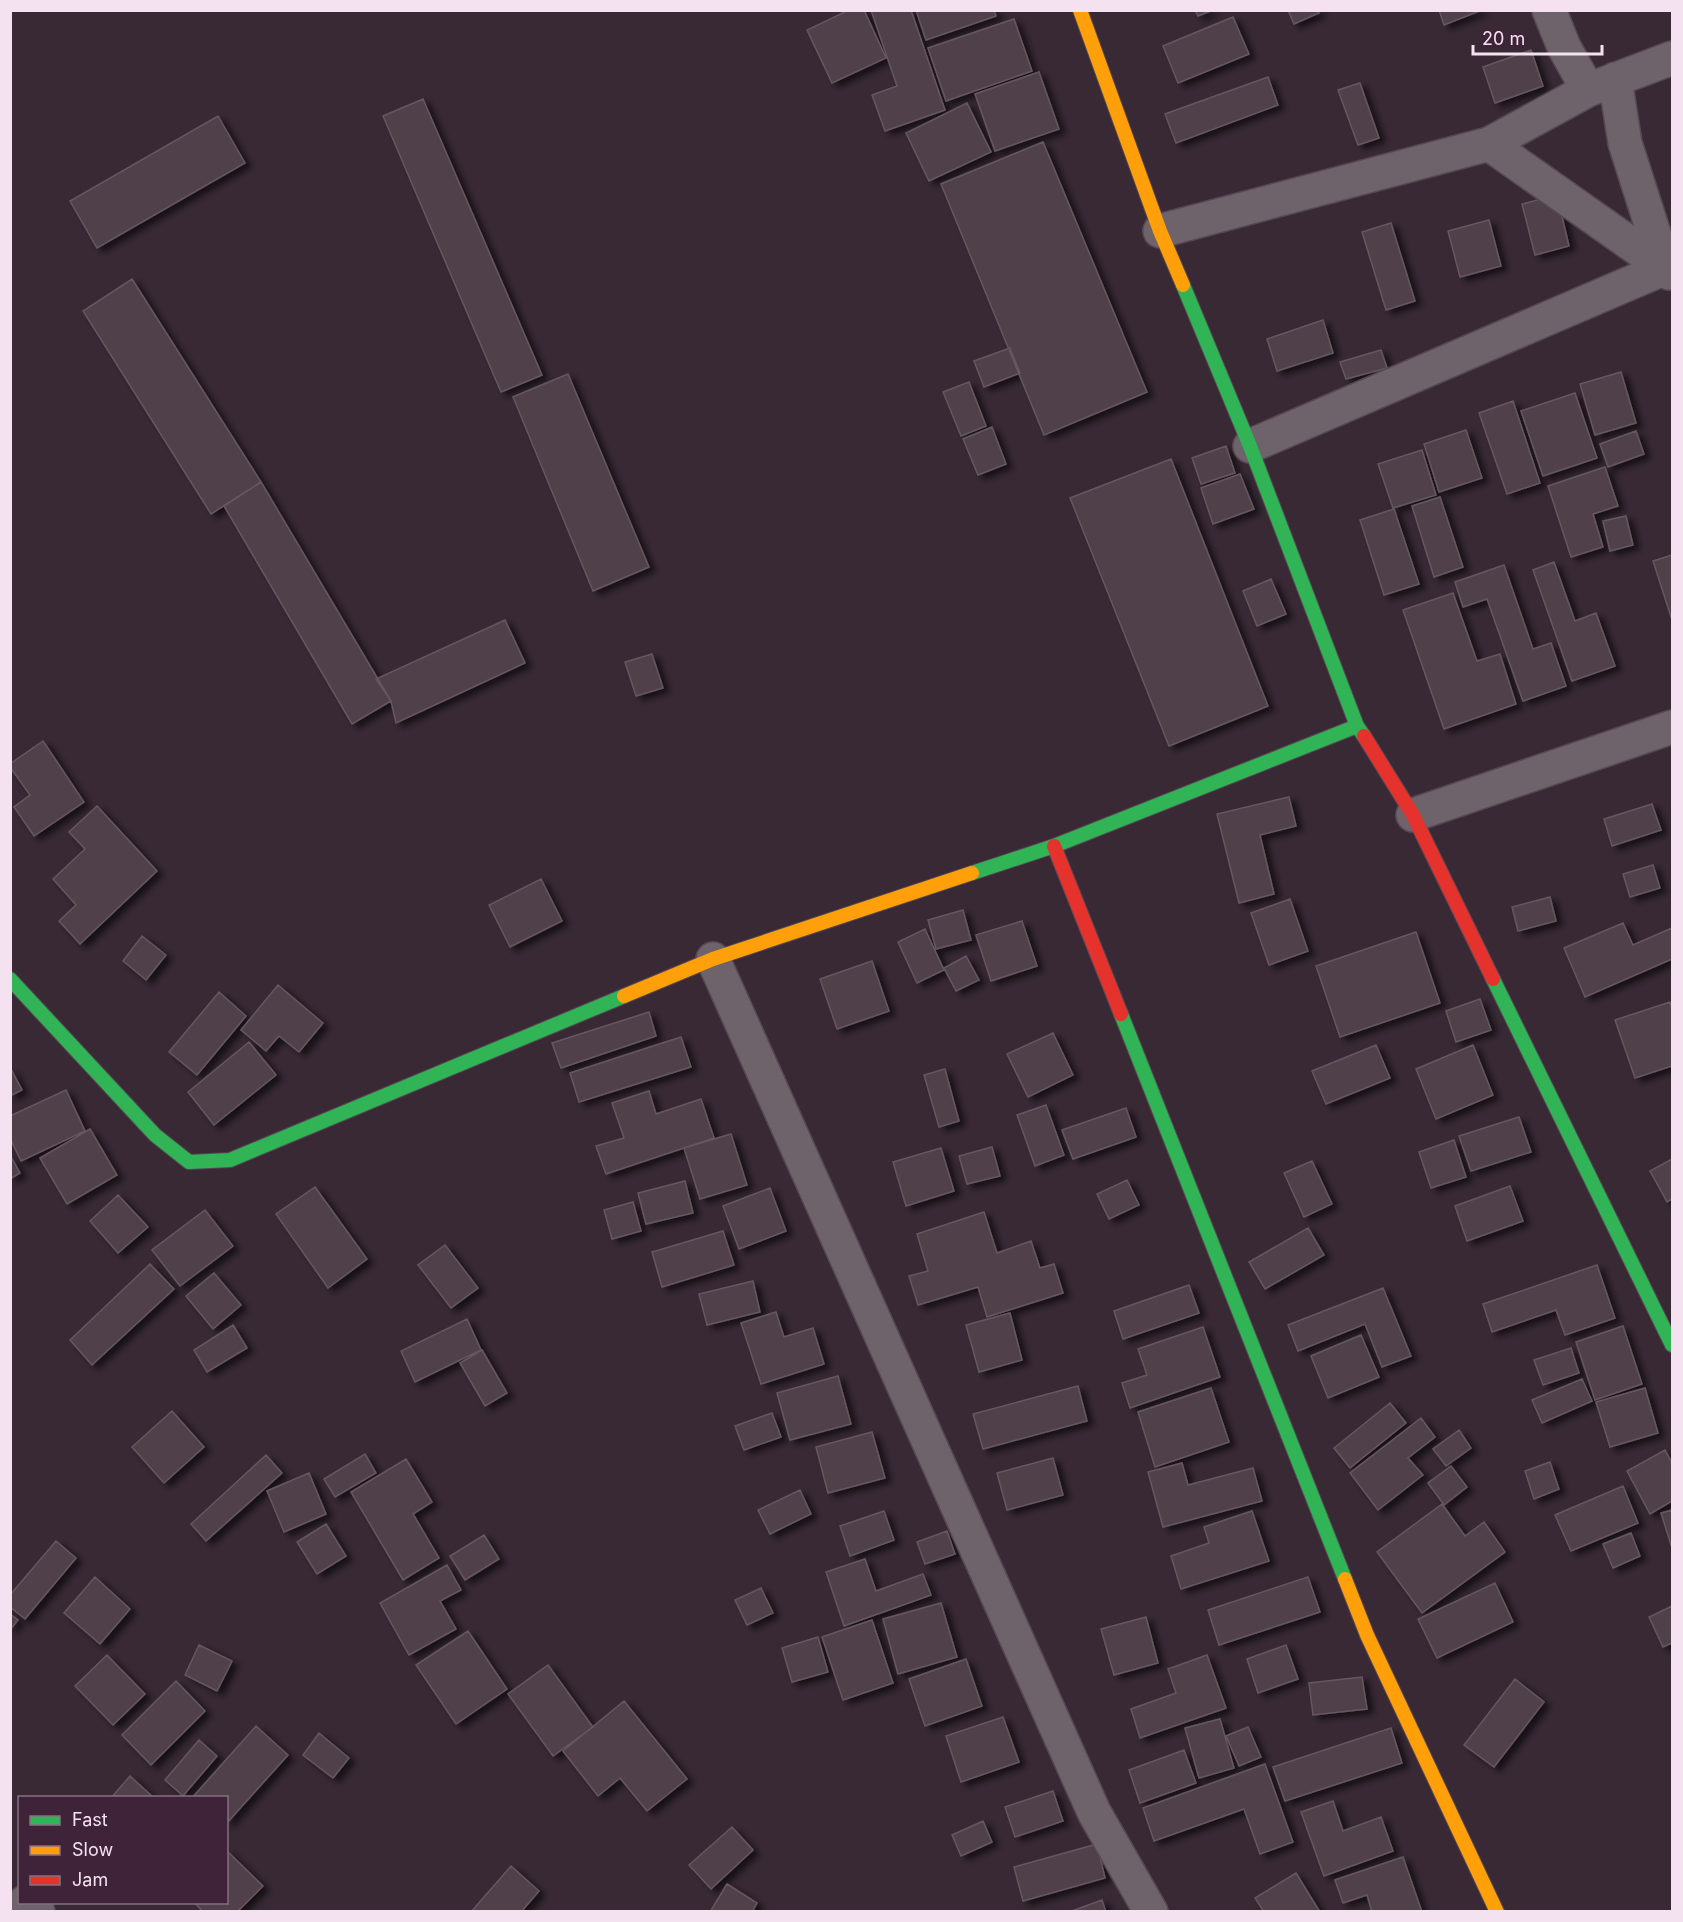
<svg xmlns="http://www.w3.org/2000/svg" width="1683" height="1922" font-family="Inter,sans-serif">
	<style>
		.building { fill: #4f414a; stroke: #665760; stroke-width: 1.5; filter: url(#shadow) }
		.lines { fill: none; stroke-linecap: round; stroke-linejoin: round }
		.street-casing { stroke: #564853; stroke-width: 36 }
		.fast-casing { stroke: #564853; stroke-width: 16 }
		.slow-casing { stroke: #564853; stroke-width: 16 }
		.jam-casing { stroke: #564853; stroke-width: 16 }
		.street { stroke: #6e626b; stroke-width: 33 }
		.fast { stroke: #30b455; stroke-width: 14 }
		.slow { stroke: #ff9f0a; stroke-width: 14 }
		.jam { stroke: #e5322d; stroke-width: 14 }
	</style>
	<defs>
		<filter id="shadow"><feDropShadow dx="6" dy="4" stdDeviation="3" flood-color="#0009"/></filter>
	</defs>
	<rect width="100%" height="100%" fill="#382935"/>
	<!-- building -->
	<path class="building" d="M849,10H864L886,58L832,83L807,30Z
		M871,10H911L945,110L885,131L872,95L897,86Z
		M916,10H994L996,16L926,40Z
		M1195,10H1213L1198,16Z
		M1288,10H1317L1319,13L1294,24Z
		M1439,10H1482L1444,25Z
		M1233,17L1249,54L1178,83L1163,46Z
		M1014,19L1032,71L946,101L928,48Z
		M1531,50L1543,86L1495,103L1483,67Z
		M1039,72L1059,129L995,151L975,94Z
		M1268,77L1278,105L1176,143L1165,114Z
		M1360,83L1379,138L1358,145L1338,90Z
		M423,99L542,375L501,392L383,116Z
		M967,103L991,152L929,181L906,133Z
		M218,116L245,163L97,248L70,201Z
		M1043,142L1147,392L1044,435L941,184Z
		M1557,195L1569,246L1535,255L1522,204Z
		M1489,220L1501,266L1460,277L1448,231Z
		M1391,223L1415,301L1386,310L1362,232Z
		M132,279L261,482L211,514L83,311Z
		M1323,320L1333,353L1277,371L1267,339Z
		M1010,348L1020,373L984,387L974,361Z
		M1381,350L1387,368L1346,379L1340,362Z
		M1621,372L1636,423L1595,435L1580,384Z
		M568,374L649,567L593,591L513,397Z
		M969,382L986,426L961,436L943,392Z
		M1575,393L1597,458L1543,476L1521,411Z
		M1513,401L1540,483L1507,494L1479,413Z
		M992,427L1006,464L978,475L963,439Z
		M1466,430L1482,478L1439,492L1424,444Z
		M1636,431L1644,454L1608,467L1600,444Z
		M1226,446L1235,473L1201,484L1192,458Z
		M1422,450L1436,495L1393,508L1378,464Z
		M1171,459L1268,706L1169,746L1070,498Z
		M1605,467L1618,506L1593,514L1603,547L1571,557L1548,486Z
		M1240,474L1254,509L1213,524L1201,488Z
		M261,482L391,701L352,724L224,506Z
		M1440,497L1463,567L1434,577L1412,506Z
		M1394,509L1419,584L1384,595L1360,520Z
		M1626,516L1633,545L1610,551L1603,521Z
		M1672,555V620L1653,561Z
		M1554,562L1575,621L1596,613L1615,666L1572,681L1533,570Z
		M1504,565L1533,649L1551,643L1566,686L1523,701L1487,599L1463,607L1455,582Z
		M1271,579L1286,614L1257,626L1243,591Z
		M1453,593L1477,661L1500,654L1516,704L1444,729L1403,610Z
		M505,620L525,663L396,723L391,701L376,679Z
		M652,654L663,688L636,696L625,662Z
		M43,741L84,802L34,836L14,807L30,795L10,767V764Z
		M1289,797L1296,826L1260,835L1274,894L1239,903L1217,814Z
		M1652,804L1661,830L1612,846L1604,819Z
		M97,806L157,871L80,944L59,921L76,905L53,879L85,849L69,832Z
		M1653,865L1660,888L1630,897L1623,874Z
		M541,879L562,921L510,947L489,905Z
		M1550,897L1556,921L1518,931L1512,907Z
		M1290,899L1308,951L1269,965L1251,913Z
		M963,910L971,940L936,949L928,920Z
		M1022,921L1037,966L991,981L976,935Z
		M1623,923L1633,945L1672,928V959L1585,997L1564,948Z
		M925,929L944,970L917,983L898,942Z
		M1416,932L1440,1003L1340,1037L1316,966Z
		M142,936L166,955L146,980L123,961Z
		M966,956L979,980L956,991L944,968Z
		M872,961L889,1011L837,1029L820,979Z
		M278,985L323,1023L299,1052L279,1036L266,1051L241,1030Z
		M219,992L246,1016L197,1075L169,1052Z
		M1480,999L1491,1030L1456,1042L1446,1011Z
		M1670,1002L1672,1010V1066L1635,1078L1615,1020Z
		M649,1012L656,1036L561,1068L552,1043Z
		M1053,1033L1073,1075L1028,1097L1007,1054Z
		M681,1037L691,1067L579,1102L570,1073Z
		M249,1042L276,1075L214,1125L188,1092Z
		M1376,1045L1390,1078L1326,1104L1312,1071Z
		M1473,1045L1493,1095L1436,1119L1416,1069Z
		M10,1067L22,1090L10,1096Z
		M945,1069L959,1121L939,1127L924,1075Z
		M66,1090L85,1131L21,1161L10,1138V1116Z
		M649,1091L656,1114L701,1099L714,1138L606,1174L596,1146L624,1138L612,1103Z
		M1046,1105L1064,1155L1035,1166L1017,1115Z
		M1126,1108L1136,1137L1073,1159L1062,1130Z
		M1519,1117L1531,1152L1471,1171L1459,1136Z
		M90,1129L117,1175L67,1204L40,1158Z
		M731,1134L747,1185L700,1199L684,1148Z
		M1454,1140L1466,1177L1431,1188L1419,1152Z
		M992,1147L1000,1176L967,1184L959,1156Z
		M941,1148L954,1191L906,1206L893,1162Z
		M10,1155L20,1173L10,1179Z
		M1672,1159V1199L1667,1202L1650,1171Z
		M1312,1161L1332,1204L1304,1217L1284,1173Z
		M1127,1180L1139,1205L1109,1219L1097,1194Z
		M685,1181L693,1213L646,1224L638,1193Z
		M1510,1186L1523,1221L1467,1241L1455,1206Z
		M315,1187L367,1259L328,1288L276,1214Z
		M770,1188L786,1231L739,1249L723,1206Z
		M118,1195L148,1227L118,1253L90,1221Z
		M633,1202L641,1231L612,1239L604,1210Z
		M205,1210L233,1246L180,1286L152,1250Z
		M984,1212L997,1253L1031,1241L1040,1268L1054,1264L1063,1293L987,1317L978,1287L918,1305L909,1276L928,1271L917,1234Z
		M1308,1228L1324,1255L1265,1289L1249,1262Z
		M723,1231L734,1265L662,1287L652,1252Z
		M445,1245L478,1288L451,1308L418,1265Z
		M150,1264L174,1289L92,1365L70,1340Z
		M1597,1265L1615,1318L1565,1335L1556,1310L1492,1332L1483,1304Z
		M214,1273L241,1305L213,1329L186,1296Z
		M753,1281L760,1312L707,1325L699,1294Z
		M1189,1285L1199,1313L1123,1339L1114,1311Z
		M1383,1288L1411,1356L1382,1367L1365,1324L1298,1351L1288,1325Z
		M776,1312L784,1337L813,1328L824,1364L761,1384L741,1323Z
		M1010,1313L1022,1360L979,1372L966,1325Z
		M467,1319L481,1350L415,1382L401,1351Z
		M233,1325L247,1348L207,1372L194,1350Z
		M1623,1326L1642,1384L1595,1400L1576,1342Z
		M1203,1327L1220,1377L1130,1408L1122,1383L1147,1375L1138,1349Z
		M1361,1335L1379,1377L1328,1398L1311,1356Z
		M1571,1348L1579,1373L1543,1385L1534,1360Z
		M482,1350L507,1393L485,1406L460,1363Z
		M838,1376L851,1424L790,1440L777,1393Z
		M1582,1379L1592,1401L1542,1423L1532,1400Z
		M1078,1386L1087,1421L983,1449L973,1414Z
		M1211,1388L1229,1442L1155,1467L1138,1412Z
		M1645,1388L1658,1433L1610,1447L1596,1402Z
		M1390,1403L1406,1423L1350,1468L1334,1448Z
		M172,1411L204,1447L164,1483L132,1447Z
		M772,1413L781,1437L744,1450L735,1426Z
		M1421,1418L1435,1437L1408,1458L1423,1475L1378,1510L1350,1473Z
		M1459,1430L1471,1448L1446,1466L1433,1449Z
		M872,1432L885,1478L828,1493L816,1447Z
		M1665,1450L1672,1463V1501L1650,1514L1627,1471Z
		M365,1454L376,1473L335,1497L324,1479Z
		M266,1455L282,1473L206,1541L191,1524Z
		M1053,1458L1063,1495L1007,1510L997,1473Z
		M406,1459L432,1502L413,1514L439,1558L403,1580L351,1492Z
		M1550,1462L1559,1489L1534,1499L1525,1471Z
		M1182,1463L1188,1485L1253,1468L1262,1501L1163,1527L1148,1472Z
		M1451,1466L1467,1487L1444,1505L1428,1483Z
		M309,1473L326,1514L284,1532L267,1491Z
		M1623,1486L1638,1523L1571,1551L1555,1515Z
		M800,1490L811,1514L770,1534L758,1510Z
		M1442,1504L1465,1536L1484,1522L1505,1552L1422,1613L1377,1552Z
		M1672,1510V1548L1661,1513Z
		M884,1511L894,1540L850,1556L840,1526Z
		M1252,1511L1269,1561L1181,1589L1171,1556L1209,1543L1204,1527Z
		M326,1524L346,1556L317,1574L297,1542Z
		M947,1531L955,1554L925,1564L917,1542Z
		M1631,1533L1640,1556L1613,1568L1603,1544Z
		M484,1535L499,1559L465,1580L450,1556Z
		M56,1541L76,1558L25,1619L10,1607V1595Z
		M865,1559L876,1591L923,1574L931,1595L844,1626L826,1572Z
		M447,1565L461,1590L440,1601L456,1629L409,1655L380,1603Z
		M95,1577L130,1609L100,1644L64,1613Z
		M1308,1577L1320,1612L1219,1645L1208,1610Z
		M1495,1583L1513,1622L1437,1658L1418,1619Z
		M761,1588L773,1613L747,1625L735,1600Z
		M941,1603L957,1657L898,1674L883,1619Z
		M1672,1606V1643L1663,1647L1649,1617Z
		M10,1614L18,1620L10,1630Z
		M1146,1617L1158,1663L1114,1675L1101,1629Z
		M872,1620L893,1683L843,1700L822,1637Z
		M468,1631L507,1689L456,1724L416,1665Z
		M818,1637L828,1672L792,1682L782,1648Z
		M199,1645L232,1661L217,1691L185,1675Z
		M1286,1645L1298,1679L1258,1693L1247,1659Z
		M107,1655L145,1694L113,1725L75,1686Z
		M1207,1655L1226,1708L1140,1738L1131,1709L1176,1693L1168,1669Z
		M966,1659L982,1706L925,1726L909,1679Z
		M548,1665L593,1727L553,1756L508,1694Z
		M1362,1677L1367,1709L1313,1715L1309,1683Z
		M1515,1679L1544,1702L1494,1767L1464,1745Z
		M176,1681L205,1711L151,1765L122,1735Z
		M624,1701L687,1779L647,1811L620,1778L598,1796L563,1751Z
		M1003,1717L1019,1762L961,1782L946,1736Z
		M1220,1719L1234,1768L1199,1778L1185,1728Z
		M256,1726L288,1755L226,1824V1798H192Z
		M1248,1727L1261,1757L1239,1766L1226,1736Z
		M1391,1728L1402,1763L1285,1801L1273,1767Z
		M319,1733L349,1758L333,1778L303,1755Z
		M199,1740L217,1756L183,1796L165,1780Z
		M1184,1750L1196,1783L1140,1803L1129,1770Z
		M1265,1764L1293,1842L1260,1854L1244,1809L1154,1841L1143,1808Z
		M130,1776L154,1798H111Z
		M1053,1791L1063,1821L1015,1837L1005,1807Z
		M1333,1801L1343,1831L1381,1817L1393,1851L1324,1876L1301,1812Z
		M983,1821L992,1842L961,1856L952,1835Z
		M732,1827L753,1850L711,1889L689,1865Z
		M1097,1844L1105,1878L1023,1901L1014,1867Z
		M226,1850L263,1886L237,1912H203L194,1902H226Z
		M1403,1857L1422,1912H1372L1367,1895L1343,1903L1335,1880Z
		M511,1866L539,1891L521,1912H471Z
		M1296,1873L1320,1912H1264L1255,1898Z
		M727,1884L757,1903L752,1912H710Z
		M1102,1900L1106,1912H1069Z"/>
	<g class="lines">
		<defs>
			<path id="street" d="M1549,10L1564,47L1588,90
				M1615,79L1625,143L1665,268L1669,273
				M1489,144L1665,268
				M1160,231L1489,144L1588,90L1672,58
				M1250,446L1665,268
				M1413,815L1672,727
				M713,959L1094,1812L1151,1912
				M25,1902L38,1912"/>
			<path id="fast" d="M1183,285L1250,446L1357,726L1364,736
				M972,873L1054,846L1357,726
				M10,979L155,1135L189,1162L230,1160L624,996
				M1493,979L1672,1345
				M1121,1014L1345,1579"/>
			<path id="slow" d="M1080,10L1160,231L1183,285
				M624,996L713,959L972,873
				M1345,1579L1367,1635L1497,1912"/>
			<path id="jam" d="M1364,736L1413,815L1493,979
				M1054,846L1121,1014"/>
		</defs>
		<!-- street casing -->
		<use href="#street" class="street-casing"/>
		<!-- fast casing -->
		<use href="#fast" class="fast-casing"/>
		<!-- slow casing -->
		<use href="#slow" class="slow-casing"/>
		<!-- jam casing -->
		<use href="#jam" class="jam-casing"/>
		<!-- street -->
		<use href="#street" class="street"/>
		<!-- fast -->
		<use href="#fast" class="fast"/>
		<!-- slow -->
		<use href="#slow" class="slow"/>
		<!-- jam -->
		<use href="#jam" class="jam"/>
	</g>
	<!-- border -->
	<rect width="1683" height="1922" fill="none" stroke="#f5e2f1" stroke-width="24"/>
	<!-- legend -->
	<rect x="18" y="1796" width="210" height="108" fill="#3e2339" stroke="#876f83" stroke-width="1.5"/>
	<rect x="30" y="1816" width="30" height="9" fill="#30b455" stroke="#876f83" stroke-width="1.5"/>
	<text x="72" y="1826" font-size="18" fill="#f5e2f1">Fast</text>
	<rect x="30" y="1846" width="30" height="9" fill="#ff9f0a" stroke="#876f83" stroke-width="1.5"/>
	<text x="72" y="1856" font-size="18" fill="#f5e2f1">Slow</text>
	<rect x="30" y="1876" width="30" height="9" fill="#e5322d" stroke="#876f83" stroke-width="1.5"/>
	<text x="72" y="1886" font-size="18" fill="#f5e2f1">Jam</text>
	<!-- scale -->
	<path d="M1473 45v9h129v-9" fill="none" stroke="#f5e2f1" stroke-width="3"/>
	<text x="1482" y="45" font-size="18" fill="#f5e2f1" stroke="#3e2339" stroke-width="4.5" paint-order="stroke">20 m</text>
</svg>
